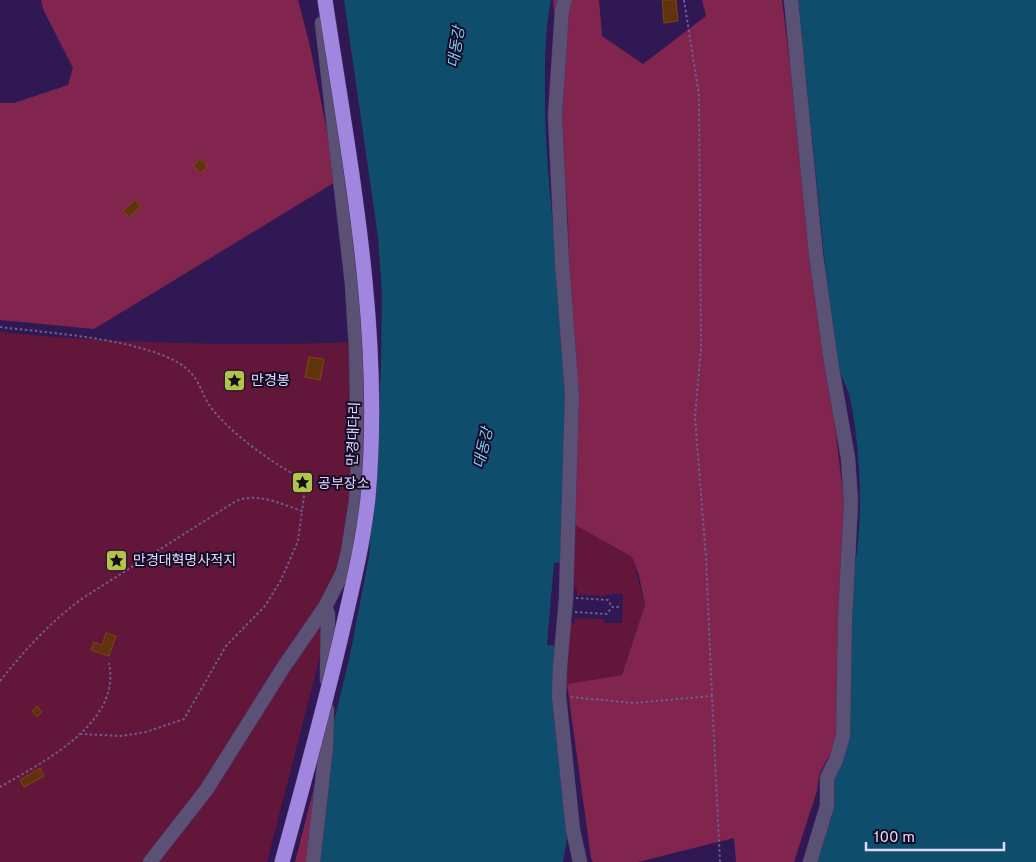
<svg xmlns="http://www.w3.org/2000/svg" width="1036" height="862" font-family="Overpass,'Noto Sans KR',sans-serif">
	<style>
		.green { fill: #62163a }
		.forest { fill: #81254f }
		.water { fill: #0f4d6c }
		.building { fill: #5e330e; stroke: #81450f }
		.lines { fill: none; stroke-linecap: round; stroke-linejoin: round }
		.minor-casing { stroke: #48336c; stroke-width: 15 }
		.path { stroke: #6e5c90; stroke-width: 2; stroke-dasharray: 2.5 2.5; stroke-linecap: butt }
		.minor { stroke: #5b5175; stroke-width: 14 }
		.highway-bridge-casing { stroke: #48336c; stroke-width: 16; stroke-linecap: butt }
		.highway-bridge { stroke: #a086df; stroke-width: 15 }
		.labels { text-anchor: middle; stroke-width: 4; stroke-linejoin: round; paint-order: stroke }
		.poi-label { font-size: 14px; fill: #e1d8fd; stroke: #140b25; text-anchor: start }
		.street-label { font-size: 14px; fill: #e1d8fd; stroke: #140b25 }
		.water-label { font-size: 15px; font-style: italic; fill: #82cbf8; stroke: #140b25 }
	</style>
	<rect width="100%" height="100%" fill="#2f1854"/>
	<!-- green -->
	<path class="green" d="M0,332C120,344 242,346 362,342L360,485L340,579L267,862H0Z
		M575,525L632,557L645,605L622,675L567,684L566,667L571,623H575V618L604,619V623H622L623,594H606V596L577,595V589H573Z"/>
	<!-- forest -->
	<path class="forest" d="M41,0H298L310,46L337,181L94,329L0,320V103H14L68,85L73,68L43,9Z
		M553,0H599L602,36L643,64L706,16L702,0H782L844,500L837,741L819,775L817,791L794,862H736L734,838L638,862H593L591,858L567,684L622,675L645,605L639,576L632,557L575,525L568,221Z
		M319,768L310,862H295Z"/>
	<!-- water -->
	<path class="water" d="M344,0H551C545,28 545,59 545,87C544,174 559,260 564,347C569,418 564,491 562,562L554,563L547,645L556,646L568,832L563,862H315L329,742L350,655L369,556L381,369L382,293L378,237Z
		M798,0H1036V862H813L830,777L842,759L853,576C864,523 861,451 850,398C848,388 842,379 839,369C836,361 835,352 833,343Z"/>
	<!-- building -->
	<path class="building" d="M662,0H676L678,21L664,23Z
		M200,159L208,166L201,173L193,166Z
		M135,200L141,207L129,217L123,211Z
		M309,357L324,359L320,380L305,377Z
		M106,633L116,636L109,656L91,650L94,642L102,645Z
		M37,706L42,712L37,717L32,711Z
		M40,768L44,776L24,787L20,780Z"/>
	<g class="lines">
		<defs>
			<path id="minor" d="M565,0L562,10L555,116L562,262L572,395L566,598L560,667L559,696L573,830L580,862
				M791,0L816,255L831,362L848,458L851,502L845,619L843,736L836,760L827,778V806L810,862
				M325,607L328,614L327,680
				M150,862L207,789L283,668L325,607L343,572L348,551L356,501L358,462L356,348L352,284L322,23
				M313,862L326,748L327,709"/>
		</defs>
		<!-- minor casing -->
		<use href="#minor" class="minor-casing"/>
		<!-- path -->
		<path class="path" d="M684,0L699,95L701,348L695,417L706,558L712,696
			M0,327C47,333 152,339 187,369C201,381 202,397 213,410C235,437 275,465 306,481L302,511
			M576,598L608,600L612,607
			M575,612L607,614L612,607H619
			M0,681C25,650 51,621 83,598L236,501C258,492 281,504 302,511L298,541L281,580L265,606L226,646L184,719L146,732L122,736L80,734
			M571,697L634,703L712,696L720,862
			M0,787C43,762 122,723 109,663"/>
		<!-- minor -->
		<use href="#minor" class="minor"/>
		<defs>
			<path id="highway-bridge" d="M282,862C303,786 324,709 342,632C352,588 363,544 368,498C383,330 350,166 325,0"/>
		</defs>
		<!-- highway-bridge casing -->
		<use href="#highway-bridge" class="highway-bridge-casing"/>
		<!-- highway-bridge -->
		<use href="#highway-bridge" class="highway-bridge"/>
	</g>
	<!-- icons -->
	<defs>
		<symbol id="sight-square" viewBox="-11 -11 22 22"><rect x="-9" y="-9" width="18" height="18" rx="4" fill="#b2c34c" stroke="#140b25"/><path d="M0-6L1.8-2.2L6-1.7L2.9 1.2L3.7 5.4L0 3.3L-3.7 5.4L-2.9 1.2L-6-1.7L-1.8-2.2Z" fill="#111"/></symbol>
	</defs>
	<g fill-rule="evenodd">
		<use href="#sight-square" x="222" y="368" width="25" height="25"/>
		<use href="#sight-square" x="290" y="470" width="25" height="25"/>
		<use href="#sight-square" x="104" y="548" width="25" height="25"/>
	</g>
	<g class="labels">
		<!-- poi labels -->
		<g class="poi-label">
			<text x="251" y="385">만경봉</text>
			<text x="318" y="488">공부장소</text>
			<text x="133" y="565">만경대혁명사적지</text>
		</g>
		<!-- street labels -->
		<g class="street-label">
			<text transform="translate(353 434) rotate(-88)" y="5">만경대다리</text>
		</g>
		<!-- water labels -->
		<g class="water-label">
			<text transform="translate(456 47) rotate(-81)" y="5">대동강</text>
			<text transform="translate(483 448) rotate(-77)" y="5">대동강</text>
		</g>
	</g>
	<!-- scale -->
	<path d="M866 842v8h138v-8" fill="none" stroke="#e1d8fd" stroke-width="2.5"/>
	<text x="874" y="842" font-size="15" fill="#e1d8fd" stroke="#140b25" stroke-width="4" paint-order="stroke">100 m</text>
</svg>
